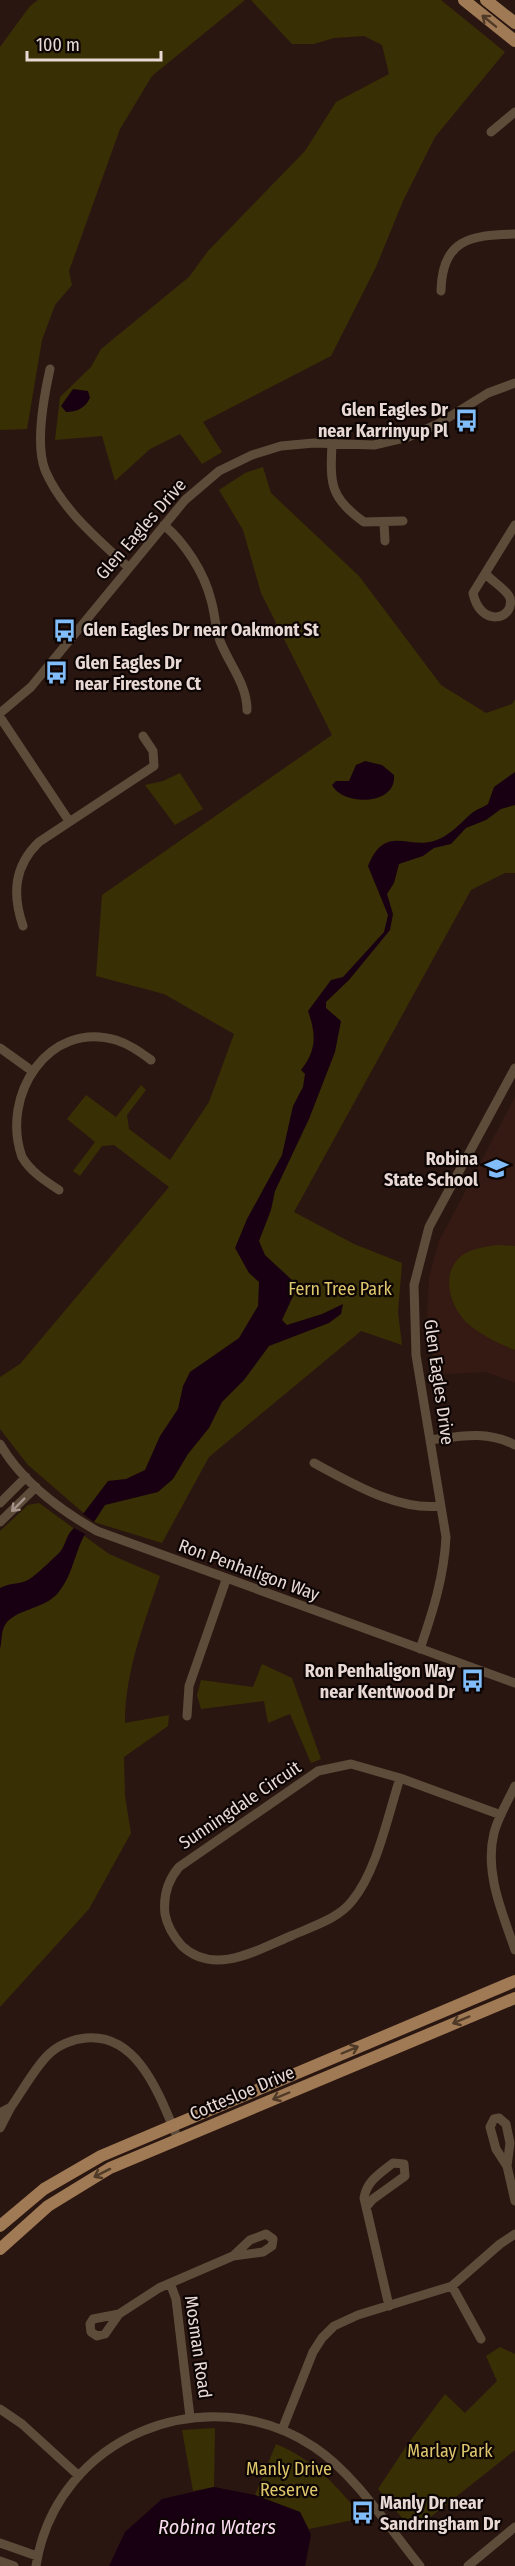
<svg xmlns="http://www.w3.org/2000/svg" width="515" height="2566" font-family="'Fira Sans Condensed',sans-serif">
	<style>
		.built { fill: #341a12 }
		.green { fill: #392f04 }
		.water { fill: #180012 }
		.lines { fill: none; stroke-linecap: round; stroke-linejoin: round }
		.minor { stroke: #5e4c3a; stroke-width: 9 }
		.major { stroke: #a07a54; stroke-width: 12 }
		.oneway { stroke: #4f3a28 }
		.oneway2 { stroke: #a39288 }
		.labels { text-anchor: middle; stroke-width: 4.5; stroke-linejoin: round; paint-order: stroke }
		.poi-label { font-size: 18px; font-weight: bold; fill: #e8d9d5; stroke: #0d0504; text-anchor: end }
		.street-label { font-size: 18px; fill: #e8d9d5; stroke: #0d0504 }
		.park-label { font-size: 18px; fill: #ddc66c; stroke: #0d0504 }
		.water-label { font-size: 20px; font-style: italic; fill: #f9d9ef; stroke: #0d0504 }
	</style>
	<rect width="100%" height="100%" fill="#2a1611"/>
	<!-- built -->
	<path class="built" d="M515,1097V1383L486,1372L435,1375L427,1314L429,1277L439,1241Z"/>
	<!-- green -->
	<path class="green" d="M38,0H245L152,76L120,129L69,271L72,285L55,305L42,340L27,429L0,430V47L30,6Z
		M251,0H441L505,52L435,137L403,201L376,267L331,356L203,422L222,452L202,464L180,434L150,449L115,481L102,436L55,440L60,397L91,367L101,349L189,277L208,251L305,151L336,102L389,74L382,45L364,36L334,38L314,44H292Z
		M263,467L271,493L359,576L441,685L486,713L512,704L515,699V873H505L471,890L294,1212L354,1244L402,1263L398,1312L402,1345L361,1331L209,1457L162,1543L94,1522L28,1465L0,1429V1377L20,1364L169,1187L114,1145L102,1146L80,1176L73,1171L95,1142L67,1119L86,1095L116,1117L141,1085L146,1090L127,1115L129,1129L170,1160L209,1102L234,1034L164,994L96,976L102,895L332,735L261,593L243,530L219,490L245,473Z
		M180,773L203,809L175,825L145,785L163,781Z
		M497,1245L515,1246V1350C499,1344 479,1334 466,1322C451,1307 441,1277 458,1259C467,1249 484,1247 497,1245Z
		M39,1503L109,1554L160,1576C144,1624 125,1671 125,1723L169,1715L168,1726L124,1757L125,1796L131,1833L89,1909L0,2007V1531L28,1505Z
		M262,1664L292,1678L321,1759L311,1763L290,1714L268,1723L264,1701L201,1709L197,1695L201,1680L253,1687Z
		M500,2347L515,2354V2450L413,2531L378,2489L407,2445L445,2394L465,2413L497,2381L486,2356Z
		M215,2428L214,2487L193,2491L182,2430Z
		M276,2444C313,2459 338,2487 363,2518L309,2529L300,2512L255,2495Z"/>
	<!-- water -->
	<path class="water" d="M73,389L88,391L90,398C85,408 77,412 66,412L61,406Z
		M365,761L382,765L394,775C397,806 342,806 332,785L336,781H349L356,765Z
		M515,772V805L501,809L486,820L466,828L451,844L434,848L423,856L399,864L394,883L387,894L393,914L390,930L349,980L326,1002V1008L341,1021L335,1052L309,1119L275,1191L271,1210L259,1241L265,1255L293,1281L294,1294L282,1320L287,1325L322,1314L343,1304L341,1314L329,1323L269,1346L244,1380L222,1402L209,1428L188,1454L173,1479L158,1492L105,1505L94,1522L83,1514L108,1481L126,1479L145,1470L160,1436L178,1409L183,1386L190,1372L239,1338L258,1306L259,1282L249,1273L235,1248L247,1219L282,1155L293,1106L303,1087L305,1074L301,1070C317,1050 316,1034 308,1011L331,980L343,977L384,932L388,915L368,866C385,824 407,849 434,841C450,836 460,823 472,813C476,809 483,808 488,804L494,787Z
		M74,1528L85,1534C74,1554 73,1575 58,1593C44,1610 12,1609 4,1627C1,1633 2,1642 0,1649V1588C10,1582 22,1585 31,1578C35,1576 57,1555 60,1552C67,1543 65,1536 74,1528Z
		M214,2487L255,2495L300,2512L311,2535L305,2566H109L125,2532L162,2499Z"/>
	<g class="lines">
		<!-- minor -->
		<path class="minor" d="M491,132L515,112
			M441,291C442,240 469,235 515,234
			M50,369C44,396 35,444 45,470C62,510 98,539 129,568
			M332,444C330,484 330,498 364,522L403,521
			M384,523L385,541
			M164,525C185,543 204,572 211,600C215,613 215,627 220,641C229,664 247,684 247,710
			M487,575C493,582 507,590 510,598C515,620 480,628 473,593L515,525
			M0,713L31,687L185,500L219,471L252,455L281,446L314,443L374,445L408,437L438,424L488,393L515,383
			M0,717L69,821
			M23,926C12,894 14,866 39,842L154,766L153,751L143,736
			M0,1048L28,1068
			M59,1190C45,1181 30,1171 22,1157C0,1095 49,1020 116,1040C129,1044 140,1052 151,1060
			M430,1440C460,1436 488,1430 515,1445
			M0,1444C22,1482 60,1510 97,1531L515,1683
			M314,1463C352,1483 397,1511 441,1506
			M0,1503L26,1477
			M0,1522L36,1487
			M420,1649C433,1611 444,1577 446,1537L416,1355L414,1285L429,1227L515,1068
			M187,1716L189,1686L226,1580
			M351,1764L400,1778C388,1815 377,1871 352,1901C338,1919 313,1926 293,1935C259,1949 215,1977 182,1946C174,1937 167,1925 165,1914C163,1896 168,1880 179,1867L318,1771Z
			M400,1778L501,1815
			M515,1786C508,1801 498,1817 494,1833C484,1873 503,1914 515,1950
			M11,2107C23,2090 34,2069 48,2055C58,2045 73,2039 86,2038C140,2033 161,2100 178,2139
			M0,2113L11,2107L0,2128
			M507,2166L496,2149L490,2127L494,2119L499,2118L506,2124L510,2143L507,2166L515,2201
			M366,2207L373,2199L405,2176L404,2164L393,2163C379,2174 367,2181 364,2198L389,2306
			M170,2283L176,2299L190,2417
			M452,2286L481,2339
			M119,2314L93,2319L90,2324L91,2332L97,2336L105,2334L119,2314L159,2288L233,2256L263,2252L272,2246L273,2239L266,2234L250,2240L233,2256
			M0,2409L22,2424L79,2476
			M282,2430L313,2352L322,2338L334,2326L358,2315L452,2286L500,2244L515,2234
			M0,2543L37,2556
			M0,2561L14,2566
			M36,2566C56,2436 207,2376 314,2447C355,2474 389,2528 420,2566
			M468,2566L515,2527"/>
		<!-- major -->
		<path class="major" d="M464,0L515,41
			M486,0L515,23
			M0,2226L44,2189L101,2156L515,1981
			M0,2249L48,2206L110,2168L515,1998"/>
	</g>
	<!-- one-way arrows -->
	<defs><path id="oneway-shaft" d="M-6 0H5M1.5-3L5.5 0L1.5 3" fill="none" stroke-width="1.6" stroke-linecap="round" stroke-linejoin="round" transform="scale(1.5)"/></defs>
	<g class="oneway">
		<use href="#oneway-shaft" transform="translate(489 21) rotate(-141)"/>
		<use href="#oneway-shaft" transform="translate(461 2020) rotate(157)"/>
		<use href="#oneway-shaft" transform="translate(350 2050) rotate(-23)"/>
		<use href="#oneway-shaft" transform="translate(281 2096) rotate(157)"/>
		<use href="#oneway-shaft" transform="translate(102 2173) rotate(153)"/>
	</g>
	<use class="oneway2" href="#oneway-shaft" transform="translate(18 1505) rotate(135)"/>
	<!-- icons -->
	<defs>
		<symbol id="bus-bare" viewBox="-9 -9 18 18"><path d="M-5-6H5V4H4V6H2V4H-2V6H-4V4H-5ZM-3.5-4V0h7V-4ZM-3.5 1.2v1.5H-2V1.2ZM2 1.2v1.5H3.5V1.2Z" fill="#80bdfa" stroke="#0d0504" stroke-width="2.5" paint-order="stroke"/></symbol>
		<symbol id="school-bare" viewBox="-9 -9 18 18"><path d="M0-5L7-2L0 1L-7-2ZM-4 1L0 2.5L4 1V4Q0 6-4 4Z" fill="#80bdfa" stroke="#0d0504" stroke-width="2.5" paint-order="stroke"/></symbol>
	</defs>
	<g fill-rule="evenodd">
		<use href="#bus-bare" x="450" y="404" width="33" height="33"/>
		<use href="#bus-bare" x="48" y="614" width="33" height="33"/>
		<use href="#bus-bare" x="40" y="656" width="33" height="33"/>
		<use href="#school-bare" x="480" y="1152" width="33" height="33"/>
		<use href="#bus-bare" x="456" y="1664" width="33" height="33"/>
		<use href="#bus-bare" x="346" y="2496" width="33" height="33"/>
	</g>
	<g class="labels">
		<!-- poi labels -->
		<g class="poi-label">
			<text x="448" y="416">Glen Eagles Dr<tspan x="448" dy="21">near Karrinyup Pl</tspan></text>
			<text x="83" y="636" text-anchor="start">Glen Eagles Dr near Oakmont St</text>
			<text x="75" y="669" text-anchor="start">Glen Eagles Dr<tspan x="75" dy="21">near Firestone Ct</tspan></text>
			<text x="478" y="1165">Robina<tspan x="478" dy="21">State School</tspan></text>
			<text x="455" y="1677">Ron Penhaligon Way<tspan x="455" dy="21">near Kentwood Dr</tspan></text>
			<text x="380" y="2509" text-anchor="start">Manly Dr near<tspan x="380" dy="21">Sandringham Dr</tspan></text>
		</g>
		<!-- street labels -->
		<g class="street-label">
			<text transform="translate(141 529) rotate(-49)" y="6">Glen Eagles Drive</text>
			<text transform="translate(439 1382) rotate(82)" y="6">Glen Eagles Drive</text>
			<text transform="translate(249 1570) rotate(20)" y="6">Ron Penhaligon Way</text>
			<text transform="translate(240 1805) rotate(-34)" y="6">Sunningdale Circuit</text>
			<text transform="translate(242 2093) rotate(-23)" y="6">Cottesloe Drive</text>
			<text transform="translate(198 2347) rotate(82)" y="6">Mosman Road</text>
		</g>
		<!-- park labels -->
		<g class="park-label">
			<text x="340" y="1295">Fern Tree Park</text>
			<text x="450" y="2457">Marlay Park</text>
			<text x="289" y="2475">Manly Drive<tspan x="289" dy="21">Reserve</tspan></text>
		</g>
		<!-- water labels -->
		<g class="water-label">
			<text x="217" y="2534">Robina Waters</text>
		</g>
	</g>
	<!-- scale -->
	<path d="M27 51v9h134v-9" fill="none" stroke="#e8d9d5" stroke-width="3"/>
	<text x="36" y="51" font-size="18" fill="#e8d9d5" stroke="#0d0504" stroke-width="4.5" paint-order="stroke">100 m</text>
</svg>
